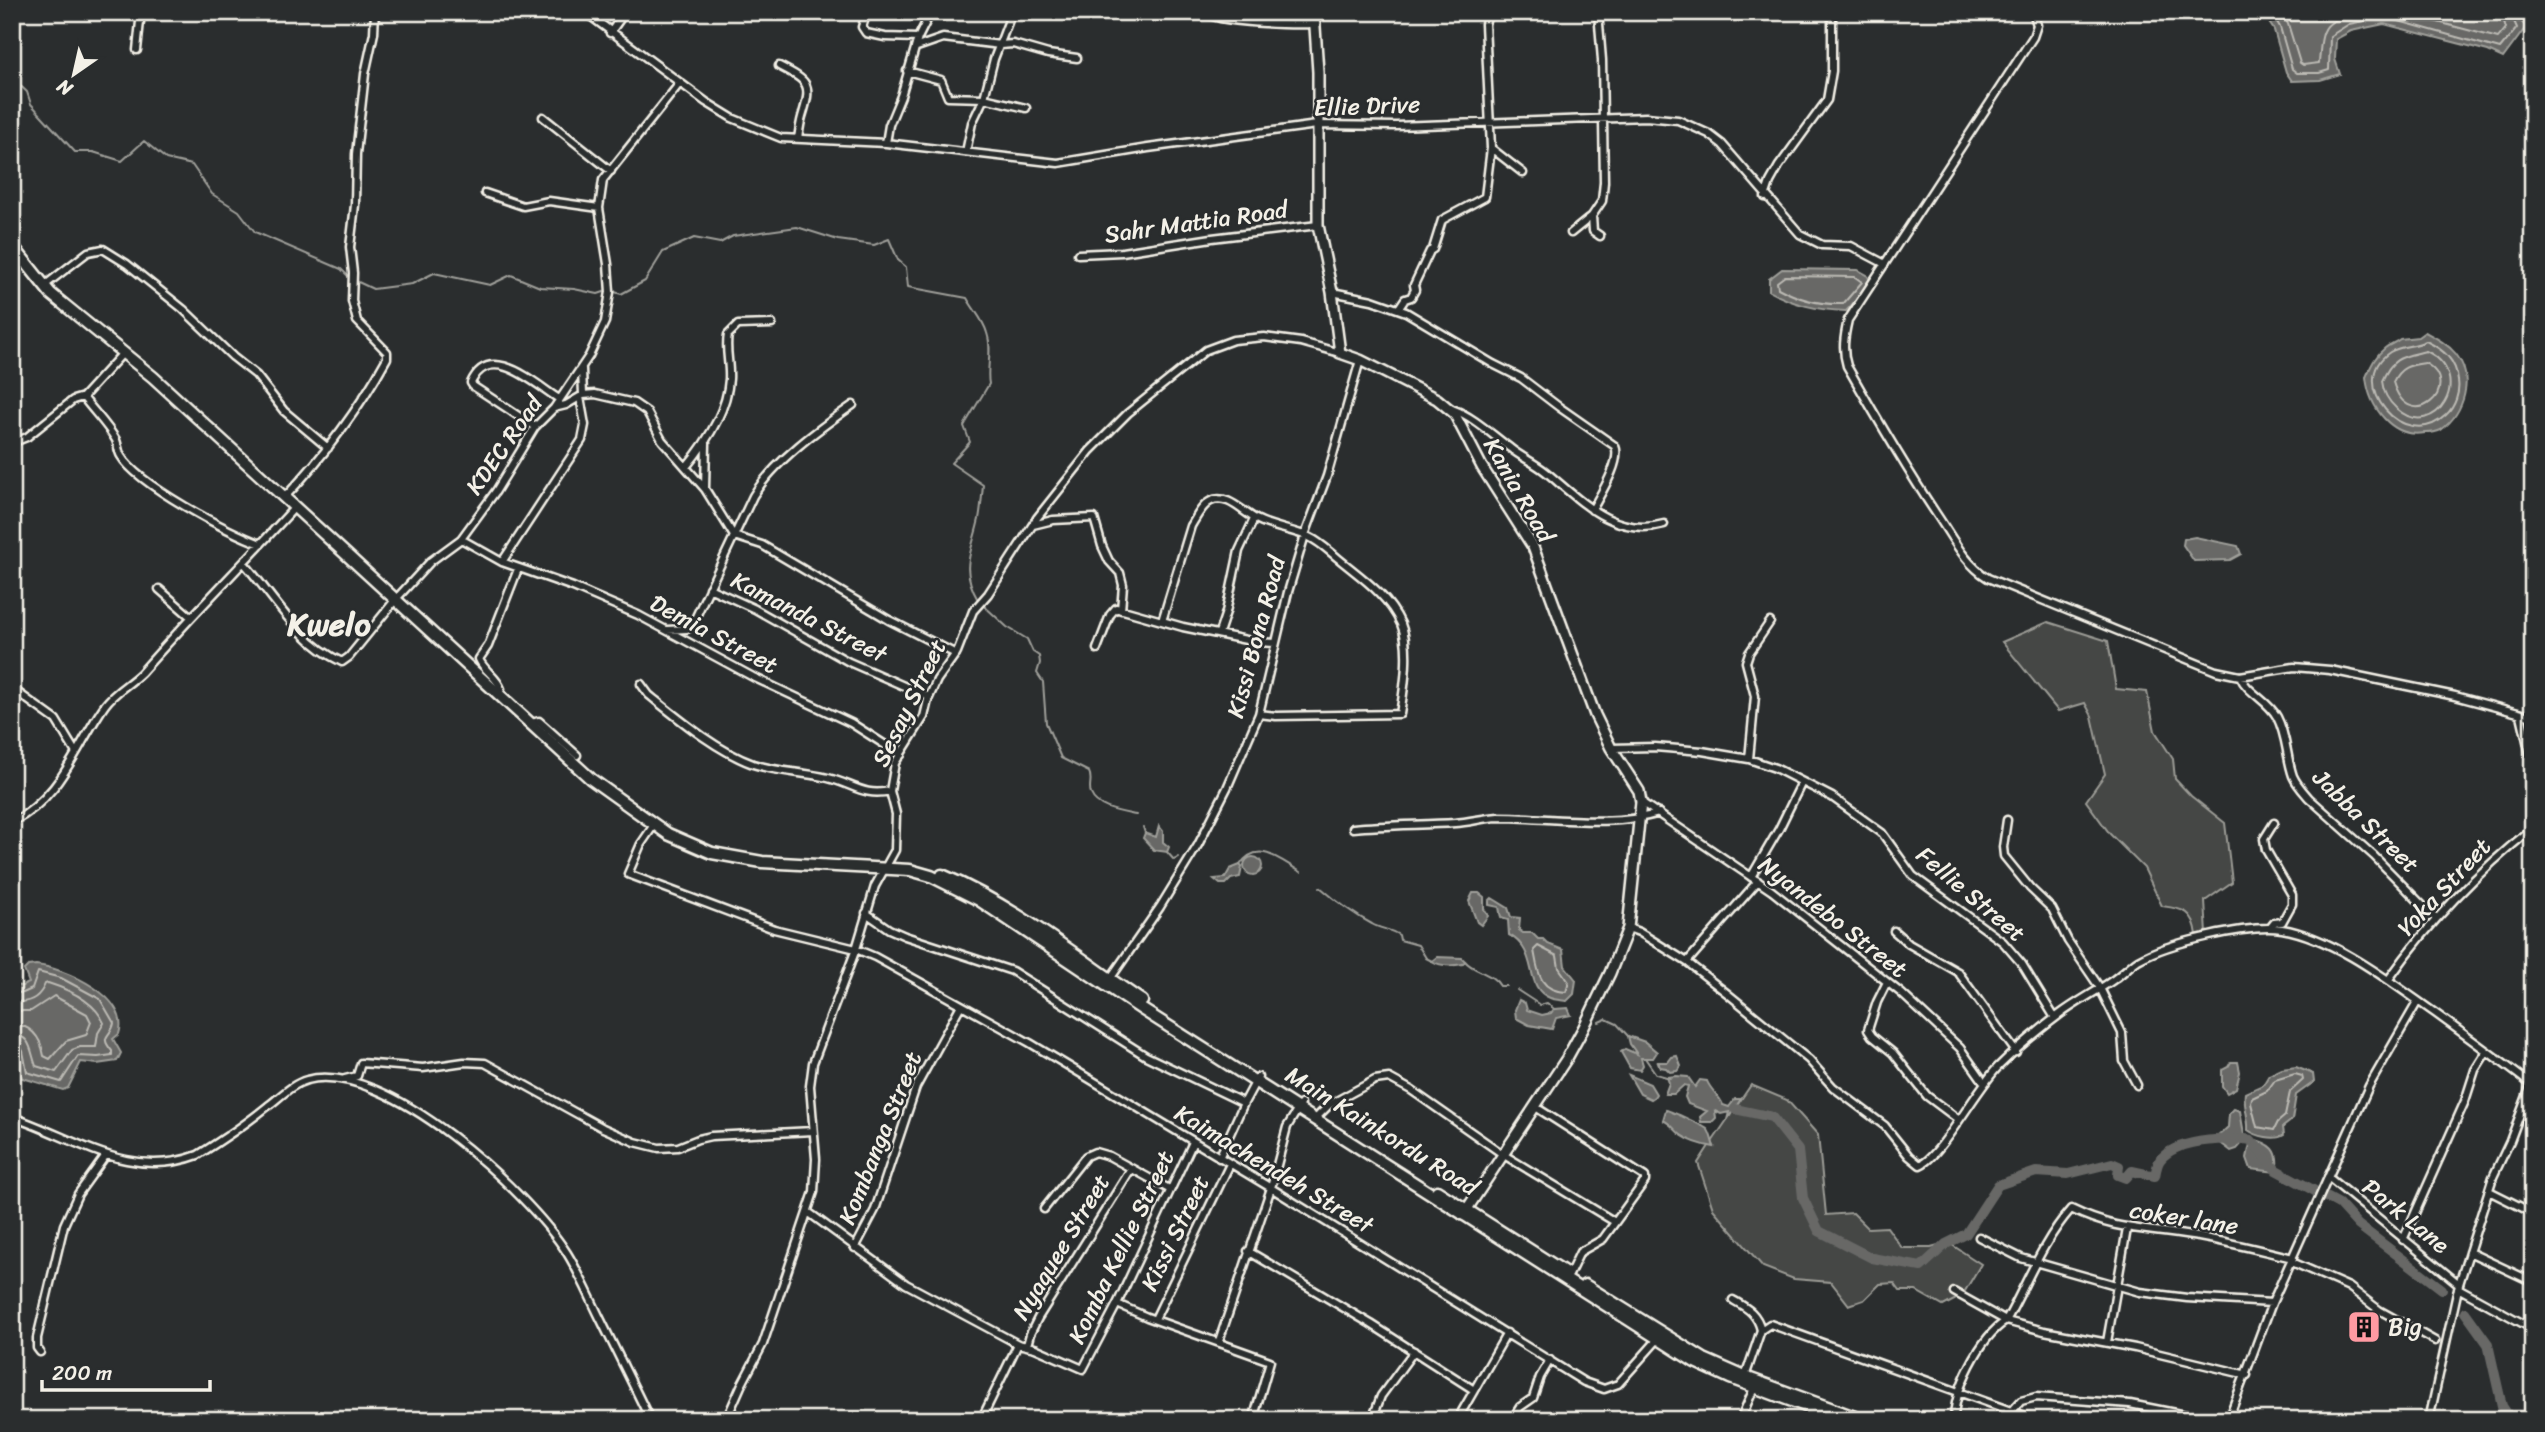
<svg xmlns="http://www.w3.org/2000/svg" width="2545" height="1432" font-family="Sriracha,sans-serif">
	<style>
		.green { fill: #444645; stroke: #9c9c96; stroke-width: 2 }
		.water { fill: #676866; stroke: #9f9f9a; stroke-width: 2 }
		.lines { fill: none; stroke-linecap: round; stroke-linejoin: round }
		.shore { stroke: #bcbab4; stroke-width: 2 }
		.stream { stroke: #9f9f9a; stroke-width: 2 }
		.river { stroke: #676866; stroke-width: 10 }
		.street-casing { stroke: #f4f1e8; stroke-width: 11 }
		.secondary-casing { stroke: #f4f1e8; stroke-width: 14 }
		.primary-casing { stroke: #f4f1e8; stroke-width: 15 }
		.street { stroke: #2a2d2e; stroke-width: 6 }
		.secondary { stroke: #2a2d2e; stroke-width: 9 }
		.primary { stroke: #2a2d2e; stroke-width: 10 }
		.labels { text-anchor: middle; stroke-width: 5; stroke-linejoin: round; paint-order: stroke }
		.street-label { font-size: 24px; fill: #f4f1e8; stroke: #2a2d2e }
		.poi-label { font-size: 24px; fill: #f4f1e8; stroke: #2a2d2e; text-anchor: start }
		.district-label { font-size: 32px; font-weight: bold; fill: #f4f1e8; stroke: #2a2d2e }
	</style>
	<rect width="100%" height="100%" fill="#2a2d2e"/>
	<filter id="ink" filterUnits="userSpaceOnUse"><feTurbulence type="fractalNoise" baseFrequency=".0143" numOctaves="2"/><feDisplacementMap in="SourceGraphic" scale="14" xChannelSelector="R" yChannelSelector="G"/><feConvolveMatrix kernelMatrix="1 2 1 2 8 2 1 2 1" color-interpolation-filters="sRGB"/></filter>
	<g filter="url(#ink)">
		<!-- green -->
		<path class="green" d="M2048,622L2108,641L2116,689L2147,692L2155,731L2173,759L2175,779L2191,796L2225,823L2232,882L2205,901L2207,934L2197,935C2194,911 2184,909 2162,906L2144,868L2110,834L2086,801L2105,774L2092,716L2085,703L2058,711L2002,642Z
			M1751,1085L1787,1100L1818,1135L1826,1215L1853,1213L1868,1228L1887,1227L1902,1248H1931L1949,1243L1981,1264L1962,1296L1943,1306L1916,1291H1900L1894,1283L1880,1284L1864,1300L1849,1305L1831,1282L1794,1279L1763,1267L1713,1209L1698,1163L1709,1146H1714L1712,1142Z"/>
		<!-- water -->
		<path class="water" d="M2262,12H2513L2526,27L2503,58L2488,51L2384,24L2351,31L2336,39L2335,59L2340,74L2320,80L2292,81L2286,72L2274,30Z
			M1782,269L1858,270L1867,275L1872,283L1846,311C1817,310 1794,305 1769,291V279Z
			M2425,332C2436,338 2448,344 2456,354C2475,378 2464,413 2441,430C2437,432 2430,433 2425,433C2392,439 2369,407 2366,377C2371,366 2375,356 2385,348C2390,344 2395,343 2400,339L2418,337Z
			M2195,537L2238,546L2241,554L2230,560L2194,561L2183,545L2184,539Z
			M1159,826L1163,831V842L1169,847L1167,852L1154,850L1143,838L1145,833L1156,837Z
			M1244 866a9 9 0 1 1 18 0a9 9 0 1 1-18 0Z
			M1240,865L1242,867L1240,877L1231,879L1226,884H1220L1214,879L1225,878L1230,869Z
			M1473,893H1479L1484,897V909L1488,916L1481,925L1477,922L1469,901Z
			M1492,898L1508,908L1511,917L1520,918L1519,930L1523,933H1532L1538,939H1543L1548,944L1563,950L1565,966L1576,980L1574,994L1567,1001C1562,1000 1555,1000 1550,998C1523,988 1540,951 1509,935L1508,920L1501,918L1499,907L1489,905V901Z
			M1437,957L1462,958L1465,961L1463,964C1453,966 1440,966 1432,961Z
			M36,965C65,968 131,997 119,1034L113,1039L121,1053L117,1061L97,1064L81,1062L68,1088L63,1090L16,1076L20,1066L16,1063L17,1053L12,1045V985L22,986L29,983L24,970L28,966Z
			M1519,1000L1525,1003L1527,1010L1542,1015L1551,1013L1554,1009L1568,1008L1571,1015L1556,1018L1552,1029L1529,1025L1516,1018L1515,1010Z
			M1628,1036L1645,1042L1657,1052L1653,1058H1641L1643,1065L1640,1070L1630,1068L1621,1052L1625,1049L1637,1054L1630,1044Z
			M1677,1056L1681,1066L1677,1071L1670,1072L1666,1068L1660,1067L1658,1062H1668L1672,1057Z
			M2231,1062H2238L2240,1072L2236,1088L2227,1093L2222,1086V1070L2228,1067Z
			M2296,1067L2313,1074L2314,1082L2296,1095L2292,1120L2283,1127L2284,1135C2275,1141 2256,1136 2248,1130C2249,1117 2243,1106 2245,1093L2263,1085L2269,1075L2282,1069Z
			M1629,1075L1650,1084L1656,1094L1654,1097L1651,1099L1640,1094Z
			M1676,1076L1688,1077L1695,1087L1700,1080L1707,1081C1711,1091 1720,1096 1723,1105L1729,1107L1735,1099H1741L1727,1120L1729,1112L1721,1114L1715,1111L1716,1118L1712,1122H1701L1700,1117L1707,1111L1688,1104L1685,1097L1688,1086L1684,1085L1674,1094H1665L1669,1083L1667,1077Z
			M2234,1109L2240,1111L2245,1140L2237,1149L2231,1151L2215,1139L2228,1127L2229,1114Z
			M1666,1110C1671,1111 1705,1126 1708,1130C1711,1134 1712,1142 1714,1147C1702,1145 1691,1142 1681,1135C1674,1130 1672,1124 1663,1120Z
			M2251,1139C2271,1143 2281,1150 2276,1172L2251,1169L2247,1158Z"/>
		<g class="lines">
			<!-- shore -->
			<path class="shore" d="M2271,12L2280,27L2292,69L2297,73H2319L2329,70L2330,36L2349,24L2384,17L2500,49L2517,28L2510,12
				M2281,12L2288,24L2300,63L2303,65L2319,63C2322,25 2322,21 2363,12
				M2400,12L2498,38L2506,28L2501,12
				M1785,276L1855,277L1862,282L1843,304C1820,305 1798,299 1778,288L1777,282Z
				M2426,341C2444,350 2456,360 2458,381C2460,392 2455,407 2446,415C2404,455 2345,382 2390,352C2401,345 2415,347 2426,341Z
				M2426,351C2477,375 2435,443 2397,409C2389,402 2383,392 2382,381C2393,356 2402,357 2426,351Z
				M2425,363C2466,386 2409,438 2393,382C2400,367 2409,365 2425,363Z
				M1538,946L1557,956L1559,968L1569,982L1566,992C1539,991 1538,972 1534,950Z
				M12,992L23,993L32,989L38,972L61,978L100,999L114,1023C112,1037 98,1035 112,1051V1055L98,1057L78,1056L61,1082L27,1072L23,1051L18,1044L12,1043
				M12,1001C27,1004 39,999 45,984L48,983C70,990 95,1001 104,1023L98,1033L96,1047H80L72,1050L56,1072L36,1066C30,1051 32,1036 12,1034
				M12,1011H31L54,996L87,1014L91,1022L86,1035L66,1041L50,1059L44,1056C41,1038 32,1025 12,1024
				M2295,1074L2302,1076L2303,1080L2290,1092L2285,1116L2278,1122L2274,1130L2257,1127L2251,1103L2252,1098L2267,1091L2275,1080Z"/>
			<!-- stream -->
			<path class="stream" d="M12,78L27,92L31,104L75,152H93L122,161L144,141L166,159L192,165L212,194L239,211L255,232L341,269L349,277
				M354,280L373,289L412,284L434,273L490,285L511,275L540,287L574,289L598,294L607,291
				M612,291L621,294L645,281L663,252L694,238L720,243L733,236L797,227L838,240L874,245L889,239L898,260L906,267L908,287L967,298C973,309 984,321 987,333C993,350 986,367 989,384L964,426L970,442L951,463L983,485C982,496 981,508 979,519C972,552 959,567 978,600
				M982,604L1007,627L1027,639L1033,652L1039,656L1040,663L1037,673L1043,682L1046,723L1061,758L1089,772C1093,779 1088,786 1091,794C1097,809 1122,812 1136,815
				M1143,827L1145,833
				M1167,852L1174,860L1179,857
				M1240,865C1258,839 1280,860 1301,872
				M1320,887C1336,901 1353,914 1372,924C1380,929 1390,929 1399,935L1400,940L1418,945L1426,958L1432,961
				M1465,961C1474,972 1493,973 1500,986H1506
				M1517,990L1540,1005L1547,1003L1554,1009
				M1599,1022L1606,1019L1617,1024L1628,1036
				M1645,1058L1656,1074L1670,1078"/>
			<!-- river -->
			<path class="river" d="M1735,1109L1772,1117L1798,1150L1803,1198L1819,1231L1872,1258L1921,1267L1946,1244L1966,1234L1998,1185L2036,1172L2068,1174L2112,1163L2119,1166L2118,1175L2126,1178L2132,1171L2155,1176C2156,1171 2157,1164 2160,1160C2176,1139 2221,1139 2245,1139L2251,1140L2276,1170L2339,1204L2358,1225L2442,1289
				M2465,1312L2488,1344L2502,1406L2510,1418L2523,1420"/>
			<defs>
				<path id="street" d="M585,12L706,102L732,118L781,138L886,143L1058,163L1148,148L1317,125L1396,126L1646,117L1678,120L1709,134L1722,144L1800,234L1822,245L1851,246L1885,264
					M867,12L862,27L866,33L885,37L918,38L901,96L889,125L886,143
					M1204,12C1217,23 1294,25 1314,24
					M1489,12L1485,24L1491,148L1523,173
					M1598,12L1602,60L1604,182L1602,201L1592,216L1593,231L1600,236
					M2033,12L2037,25L2033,37L1848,320C1844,337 1842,350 1847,366C1876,417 1905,467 1937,515C1952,537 1965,564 1988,578L2216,671L2240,676L2294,667L2330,670L2455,696L2533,717
					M610,33L625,12
					M918,38L931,12
					M917,47L943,38L1000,45L1013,44L1048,54L1077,58
					M137,50L141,12
					M779,66C810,82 812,84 802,117C800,124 799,132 798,139
					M907,71L941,80L948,97L984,98L1026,108
					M543,117L611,171
					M966,152L972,123L984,98L994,59L1012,12
					M485,193L523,206L549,201L599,208
					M1765,197L1770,182L1779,166L1827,100L1832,71V12
					M1571,233L1592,216
					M1078,254L1122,252L1212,238L1318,225
					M44,286L88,252L103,249L127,264L183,309L233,357L256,375L284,411L328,448
					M1332,292L1372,300L1406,312L1493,364L1521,378L1559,407L1615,446C1622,461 1600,495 1592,510
					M1399,308L1405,299L1411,297L1415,290L1414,285L1430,251L1433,249L1442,220L1485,197L1491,148
					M582,369L583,395
					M83,397C94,412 107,424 116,440C118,445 118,451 121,456C137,484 229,533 261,544
					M554,408L566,405L583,395L595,394L634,403L647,412L662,440L705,489L734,536L762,545L889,620L956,654
					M1452,409C1474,417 1491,434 1510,448C1521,457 1535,463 1546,472C1580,500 1614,538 1664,524
					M535,427L473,386L471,383C490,341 535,384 559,399
					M12,443L27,437L73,400L83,397L123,353
					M686,467C706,443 727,411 729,379C730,364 725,349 728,335L738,325L772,324
					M705,489L706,443
					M285,497C325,455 359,409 387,358V352L357,321L352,301L353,273L350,247L355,205L356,154L365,74L374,33L375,12
					M1033,525L1053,520L1094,518L1102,546L1109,561L1120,573L1123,585L1121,610
					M461,539L502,562L573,587L638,615L753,677L851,723L901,755
					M502,562L582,440L585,425L580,397
					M244,563C274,597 299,643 342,662L349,657L396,599L431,561L461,539L496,491L535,427L554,408L589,356L605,322L610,292L608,264L599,208L603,180L680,83
					M709,588L755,609L849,662L929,697
					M159,589L191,617
					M1162,621L1191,526C1196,518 1202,505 1211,501C1228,493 1244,514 1258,520C1274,528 1293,530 1309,537C1320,542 1329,551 1339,559C1362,578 1388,595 1401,624C1411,648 1404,689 1400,714L1276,716L1259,714
					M667,630L687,629L692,625L753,496C774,461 820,428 853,405
					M1219,633L1226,612L1239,551L1254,519
					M1097,649L1110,615L1116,608L1183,627L1256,642L1275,643
					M2240,676C2247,693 2268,700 2277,717C2287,736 2286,756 2293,776C2297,785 2303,791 2309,798L2374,856L2435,918
					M641,684L649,695C679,719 717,751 753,764C777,772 803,772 828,778C853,784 864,797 890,791
					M17,692L56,720L76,753
					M499,692L501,689C497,677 484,671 479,659L488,646L518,569
					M2521,715L2533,767
					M532,723L539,721L577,755
					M1611,748L1655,747L1702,751L1749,759L1775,768L1832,797L1882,833L1913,876L2003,942L2022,964L2055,1018
					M1749,759L1755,696L1746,662L1749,653L1770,622
					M1641,802L1772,891L1901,993L1960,1048L1984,1082
					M2007,820L2003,847L2004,856L2030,888L2052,909L2068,941L2100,988L2122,1033L2124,1061L2137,1085
					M12,822C61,798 76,746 105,705C115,691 130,684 141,673C191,616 244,563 295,507
					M654,825L641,844L628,874L774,929L856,949L875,957L1030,1043L1271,1188L1584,1382L1604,1389L1618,1384L1659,1338
					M1353,828C1387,825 1421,825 1455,823C1470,822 1483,818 1498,817C1546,817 1614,828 1659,813
					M1751,877L1779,829L1802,782
					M866,913L889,929L905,936L1012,971L1146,1056L1244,1103
					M1628,928L1639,932L1687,962L1728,994L1809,1060L1833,1087L1885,1126L1909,1156L1920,1165C1940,1158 1978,1086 1999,1066C2017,1048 2039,1030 2059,1015C2076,1002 2096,992 2113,980C2122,974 2129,966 2138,960C2167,943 2249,924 2282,929C2335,938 2392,983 2435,1013C2468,1037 2501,1061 2533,1086
					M2270,928L2274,923L2282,922L2292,904V895L2266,850L2264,839L2274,823
					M1894,931L1909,944L1958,972L2016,1052
					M1687,962L1758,881
					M1110,979L1160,907L1198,845L1227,788L1259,714L1288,592L1305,535L1327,476L1360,360
					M2389,979C2430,921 2477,872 2533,828
					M1887,982L1877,1002L1868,1030L1872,1036L1893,1053L1927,1096L1959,1120
					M345,1079L357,1076L361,1063L423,1068L464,1062L485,1063L603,1128L635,1142L659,1148L678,1147L698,1139L711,1136L813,1131
					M1534,1106L1645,1177V1181L1603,1239L1580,1252L1569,1275
					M1319,1115L1329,1105L1375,1080L1389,1078L1411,1090L1504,1155L1615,1222
					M12,1117C76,1138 129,1181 198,1155C222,1140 246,1124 268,1106C280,1097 292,1084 307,1080C385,1059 528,1192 567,1253C580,1274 590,1298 601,1320C617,1353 634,1386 650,1420
					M1219,1158L1244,1103L1258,1077
					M2328,1177L2459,1284
					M2489,1191L2533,1213
					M1044,1209L1086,1156L1095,1152L1109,1156L1169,1189
					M808,1212L906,1284L1018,1344L1035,1348L1083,1369L1117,1304L1193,1142
					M1979,1237L2021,1258L2140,1292L2187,1298L2272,1303
					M2403,1240L2465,1101L2475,1070L2487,1051
					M855,1248L875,1210L916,1087L961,1005
					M1248,1251L1371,1324L1474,1390
					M2469,1252L2533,1282
					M2292,1262L2349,1287L2379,1310L2435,1341
					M2458,1288L2533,1329
					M1954,1292L2006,1321C1980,1337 1954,1390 1954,1420
					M1733,1300C1747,1308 1757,1313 1761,1330
					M1117,1304L1147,1317L1270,1361L1253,1420
					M1155,1319L1230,1164
					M1219,1341L1271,1188L1287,1127L1301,1104
					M2107,1342L2127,1229
					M1027,1345L1030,1334L1038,1318L1131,1169
					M40,1352L37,1348V1338L64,1225L78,1194L106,1155
					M2247,1375L2135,1348L2044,1331L2006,1321C2027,1283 2042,1242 2071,1209C2116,1231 2144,1228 2192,1236C2226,1241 2259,1250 2293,1258
					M1745,1377L1761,1330L1770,1324L2036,1420
					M2012,1411L2021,1401L2036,1397L2130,1404L2210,1420
					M726,1420L741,1386L763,1344L814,1192L816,1159L810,1086L813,1063L856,949L875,886L895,850L896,814L890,791L895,763L924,717L928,700L937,680L957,652L973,611L988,594L1037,518L1090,451L1128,413L1206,350L1233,340L1264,337L1301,342L1340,353
					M981,1420L1018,1344
					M1372,1420L1381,1396L1414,1351
					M1457,1420L1507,1333
					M1512,1420L1520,1407L1533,1398L1540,1377L1550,1360
					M1740,1420L1755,1386
					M2228,1420L2272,1303L2369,1086L2418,1001
					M2429,1420L2459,1284L2493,1177L2510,1141L2531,1085"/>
				<path id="secondary" d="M1314,12L1318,72V225L1332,292L1340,353L1360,360L1437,399L1454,413L1482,467L1533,547L1595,715L1611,748L1639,791L1641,802L1628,928L1610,973L1583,1029L1567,1058L1463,1215"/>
				<path id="primary" d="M12,245L51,294L153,377L591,779L668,834L712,853L762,862L910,870L931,876L979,900L1143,1010L1695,1362L1730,1378L1843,1420
					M942,875C1015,906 1077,957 1142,1001
					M1437,1191L1566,1273
					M1585,1285L1704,1359L1745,1377L1863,1420"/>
			</defs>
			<!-- street casing -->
			<use href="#street" class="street-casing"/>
			<!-- secondary casing -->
			<use href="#secondary" class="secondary-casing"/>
			<!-- primary casing -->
			<use href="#primary" class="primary-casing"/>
			<!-- street -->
			<use href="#street" class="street"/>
			<!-- secondary -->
			<use href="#secondary" class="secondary"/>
			<!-- primary -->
			<use href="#primary" class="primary"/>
		</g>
	</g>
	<!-- icons -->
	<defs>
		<symbol id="building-square" viewBox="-11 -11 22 22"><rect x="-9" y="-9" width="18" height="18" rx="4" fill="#ff9aa2" stroke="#2a2d2e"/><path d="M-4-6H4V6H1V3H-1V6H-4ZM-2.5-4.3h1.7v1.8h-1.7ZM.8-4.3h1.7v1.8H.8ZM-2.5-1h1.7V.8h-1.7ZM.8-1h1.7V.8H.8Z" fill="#111"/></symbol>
	</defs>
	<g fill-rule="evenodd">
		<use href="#building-square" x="2345" y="1308" width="38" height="38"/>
	</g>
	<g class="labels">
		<!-- street labels -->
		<g class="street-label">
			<text transform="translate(1367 106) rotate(-2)" y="8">Ellie Drive</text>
			<text transform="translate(1196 222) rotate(-8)" y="8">Sahr Mattia Road</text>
			<text transform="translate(504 445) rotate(-55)" y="8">KDEC Road</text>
			<text transform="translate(1519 490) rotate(60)" y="8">Kania Road</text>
			<text transform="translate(809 617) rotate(27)" y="8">Kamanda Street</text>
			<text transform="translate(714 634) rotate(28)" y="8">Demia Street</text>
			<text transform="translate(1256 637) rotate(-75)" y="8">Kissi Bona Road</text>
			<text transform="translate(909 703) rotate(-64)" y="8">Sesay Street</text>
			<text transform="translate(2366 821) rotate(44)" y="8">Jabba Street</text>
			<text transform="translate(2444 887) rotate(-47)" y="8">Yoka Street</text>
			<text transform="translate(1971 894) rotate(40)" y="8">Fellie Street</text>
			<text transform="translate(1833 917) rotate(38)" y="8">Nyandebo Street</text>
			<text transform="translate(1382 1131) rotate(32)" y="8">Main Kainkordu Road</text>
			<text transform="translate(880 1138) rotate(-68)" y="8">Kombanga Street</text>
			<text transform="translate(1274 1169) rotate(31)" y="8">Kaimachendeh Street</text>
			<text transform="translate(2406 1216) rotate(39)" y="8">Park Lane</text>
			<text transform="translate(2184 1218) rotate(9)" y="8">coker lane</text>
			<text transform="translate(1175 1233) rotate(-64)" y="8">Kissi Street</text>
			<text transform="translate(1061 1247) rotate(-59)" y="8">Nyaquee Street</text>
			<text transform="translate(1121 1247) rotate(-64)" y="8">Komba Kellie Street</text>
		</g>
		<!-- poi labels -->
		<g class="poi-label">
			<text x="2388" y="1335">Big</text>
		</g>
		<!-- district labels -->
		<g class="district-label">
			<text x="329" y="635">Kwelo</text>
		</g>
	</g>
	<!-- margin -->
	<rect width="2545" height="1432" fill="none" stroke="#2a2d2e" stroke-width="42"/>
	<rect x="21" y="21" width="2503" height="1390" fill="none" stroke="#f4f1e8" stroke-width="2.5" filter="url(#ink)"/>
	<!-- north arrow -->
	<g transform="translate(74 74) rotate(214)" stroke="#2a2d2e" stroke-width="5" paint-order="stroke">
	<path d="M0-5L12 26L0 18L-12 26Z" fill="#f4f1e8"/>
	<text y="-10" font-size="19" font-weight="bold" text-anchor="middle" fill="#f4f1e8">N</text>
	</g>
	<!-- scale -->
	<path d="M42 1380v10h168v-10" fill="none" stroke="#f4f1e8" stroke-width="3.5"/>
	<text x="52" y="1380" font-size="21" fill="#f4f1e8" stroke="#2a2d2e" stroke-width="5" paint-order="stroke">200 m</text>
</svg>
